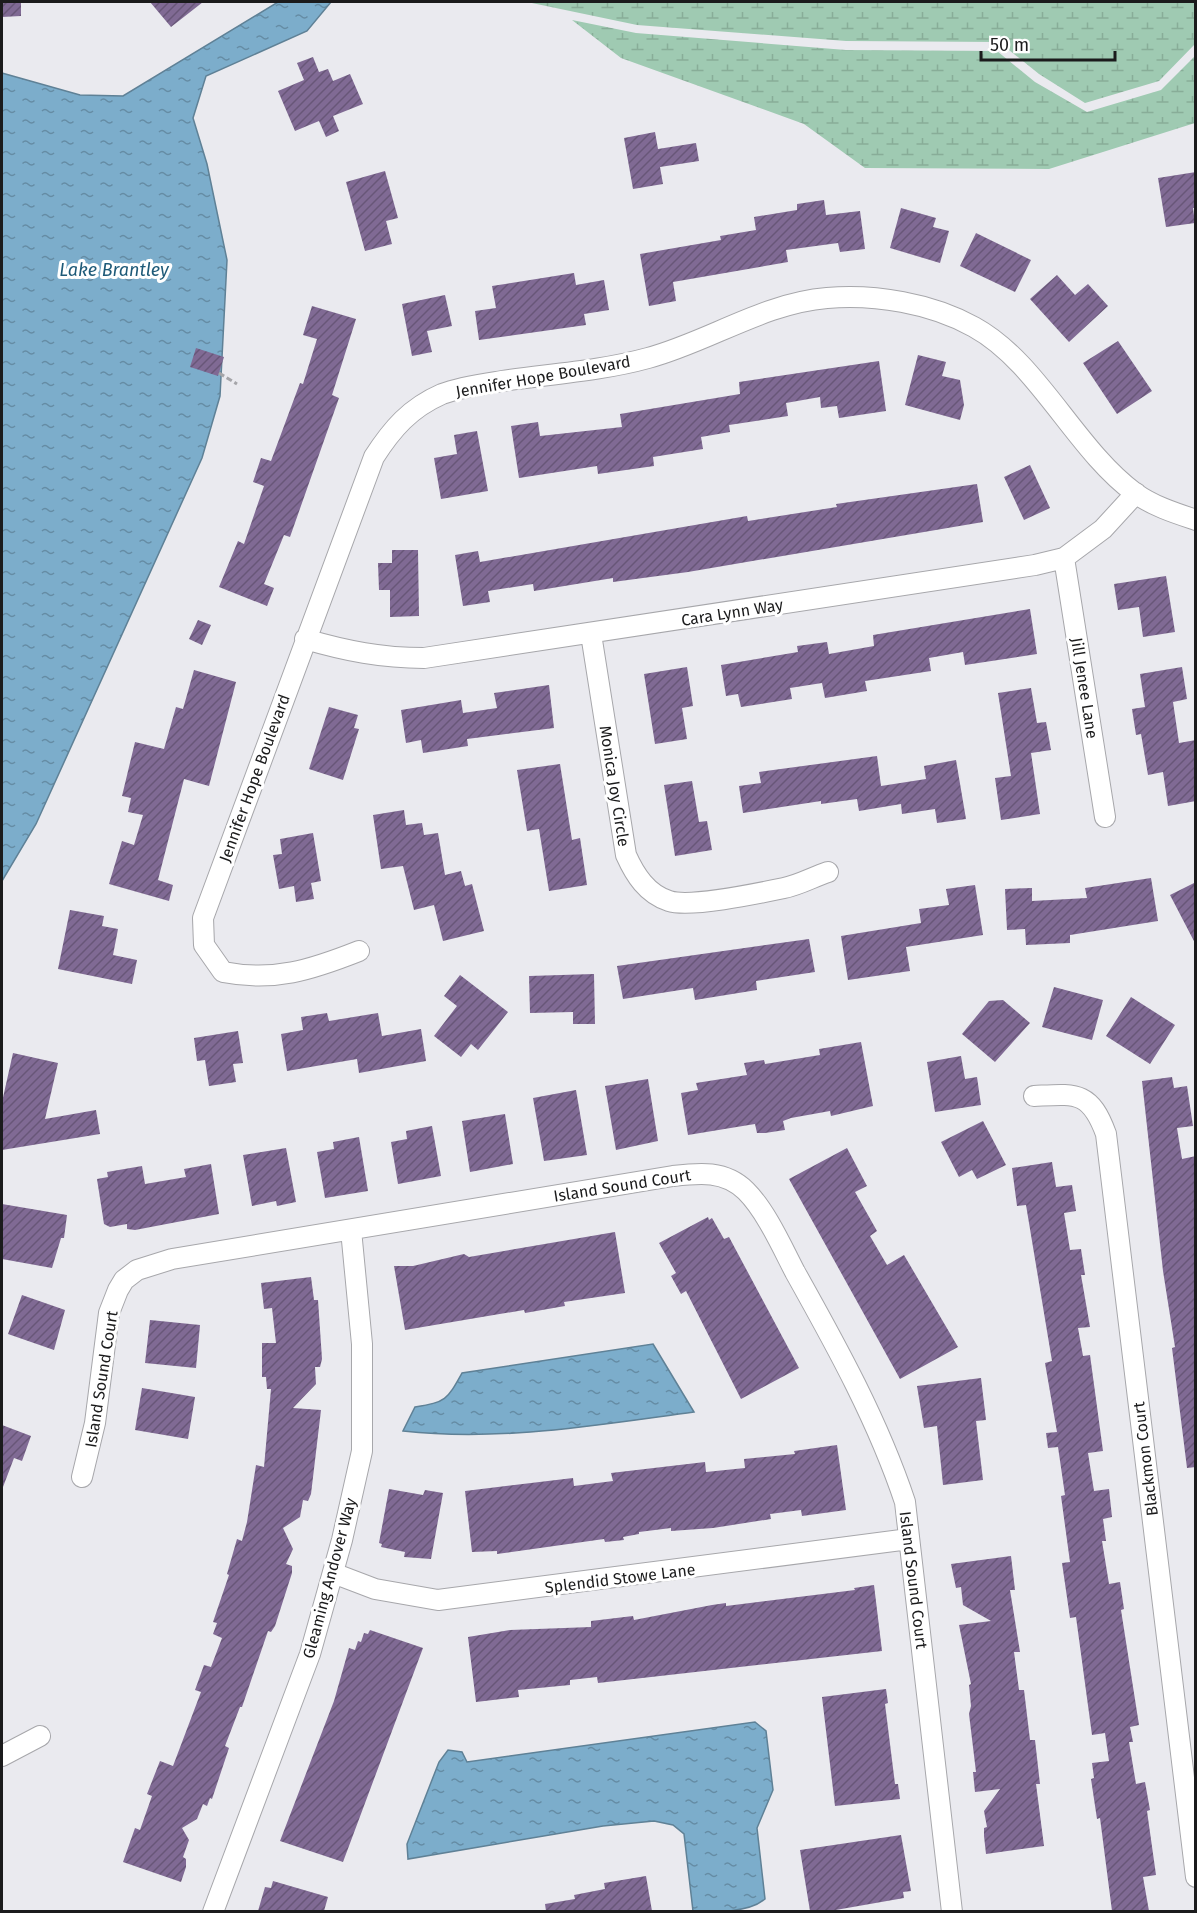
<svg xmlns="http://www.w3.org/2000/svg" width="1197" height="1913" font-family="'Fira Sans',sans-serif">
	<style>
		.wetland { fill: url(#wetland-marsh) }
		.water { fill: url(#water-ripples); stroke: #5f8196; stroke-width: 1.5 }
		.building { fill: url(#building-hatch) }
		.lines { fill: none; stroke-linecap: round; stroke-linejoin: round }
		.street-casing { stroke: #a7a7ab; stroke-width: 22 }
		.path { stroke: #a5a5a9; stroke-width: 3; stroke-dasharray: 6 3; stroke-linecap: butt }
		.street { stroke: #fff; stroke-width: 20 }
		.labels { text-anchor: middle; stroke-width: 6; stroke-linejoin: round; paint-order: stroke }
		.street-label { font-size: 16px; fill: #1b1b1c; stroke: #fff }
		.water-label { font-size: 18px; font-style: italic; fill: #1e5a78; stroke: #fff }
	</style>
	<defs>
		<pattern id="wetland-marsh" width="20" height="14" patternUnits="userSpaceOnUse" patternTransform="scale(1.5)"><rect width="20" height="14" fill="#9fcab2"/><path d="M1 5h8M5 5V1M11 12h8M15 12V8" fill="none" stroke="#88ad98"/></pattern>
		<pattern id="water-ripples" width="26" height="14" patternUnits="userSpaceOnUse" patternTransform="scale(1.5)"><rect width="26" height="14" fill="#7cadcb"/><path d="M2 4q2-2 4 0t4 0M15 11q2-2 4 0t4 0" fill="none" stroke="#658ca4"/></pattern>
		<pattern id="building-hatch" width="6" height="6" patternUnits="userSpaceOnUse" patternTransform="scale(1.5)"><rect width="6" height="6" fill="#806a94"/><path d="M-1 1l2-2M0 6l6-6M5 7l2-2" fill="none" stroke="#685678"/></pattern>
	</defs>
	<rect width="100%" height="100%" fill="#eaeaef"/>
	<!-- wetland -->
	<path class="wetland" d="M527,2H1195V44L1159,81L1085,103L1039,74L999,42L846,41L637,25Z
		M572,20L636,33L846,50L997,51L1035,82L1087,112L1161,90L1195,56V123L1049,169L865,168L804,124L621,58Z"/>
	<!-- water -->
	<path class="water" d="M278,2H331L307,31L206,76L193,118L207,164L227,260L220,396L202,458L36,824L2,881V73L80,95L123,96Z
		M653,1344L694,1412C597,1425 500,1442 403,1431L415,1407C446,1402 447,1400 462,1373Z
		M755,1722L766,1731L773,1790L757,1828L765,1899C749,1913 715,1912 693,1911L684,1834L673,1825L654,1821L603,1826L408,1859L407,1844L439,1762L448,1750L462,1752L467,1762Z"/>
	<!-- building -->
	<path class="building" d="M2,2H21V16L2,17Z
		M150,2H203L171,27Z
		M313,57L319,72L328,69L333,81L350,74L363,104L333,116L339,131L326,137L319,121L295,131L278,91L304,80L297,63Z
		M655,132L658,149L696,143L699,161L660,167L663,184L633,189L624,138Z
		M385,171L398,218L386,221L392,244L365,251L346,182Z
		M1196,172V208H1193L1195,223L1166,227L1158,178Z
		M824,200L826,215L860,211L865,249L840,252L838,243L786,250L788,262L673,282L676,301L649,306L640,254L721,240L720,236L756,230L754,217L797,210V204Z
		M901,208L936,218L933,227L949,231L940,263L890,248Z
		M976,233L1031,260L1015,292L960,266Z
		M574,273L576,285L604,280L609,310L584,314L586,325L479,340L475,311L496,308L492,286Z
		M1057,275L1075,295L1088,284L1108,306L1069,342L1030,299Z
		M445,295L452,326L427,331L432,352L412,356L402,304Z
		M312,306L356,319L332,395L339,398L290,537L284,535L264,584L274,588L267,606L219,587L238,541L244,544L264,486L253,482L261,458L271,461L300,383L303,384L317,339L303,335Z
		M1118,341L1152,391L1117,414L1083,363Z
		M196,348L224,357L218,376L190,367Z
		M918,355L946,362L942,376L960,380L964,405L960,420L905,405Z
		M879,361L886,411L839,418L837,406L821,408L820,397L786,403L788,416L729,425L730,432L701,437L703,449L653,457L654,466L598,474L597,466L519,478L511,426L538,422L540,436L622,427L620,414L740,394L739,382Z
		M477,431L488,491L441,499L434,458L457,454L454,435Z
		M1030,465L1050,508L1024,520L1004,477Z
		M977,484L983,522L688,572L613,582V578L534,591L533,584L488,591L490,602L463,606L455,555L478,551L480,562L747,516L748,521L837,507L836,504Z
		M392,550H418L419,616L390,617V590H379L378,563H392Z
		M1166,576L1175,632L1143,637L1139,607L1118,610L1114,584Z
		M1030,609L1037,654L965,665L963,652L929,658L931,671L865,681L867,691L825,698L822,683L790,688L792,699L741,707L738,694L726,696L721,665L798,652L797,646L827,642L829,654L874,646L873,635Z
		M198,620L211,625L202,645L189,639Z
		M687,667L693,706L682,708L687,739L655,744L644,674Z
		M1182,667L1187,699L1173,702L1179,743L1196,740V801L1168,806L1163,772L1148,775L1141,734L1136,735L1132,709L1145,707L1140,674Z
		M194,670L236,682L209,786L184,779L158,880L173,885L169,901L109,884L122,841L134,845L143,815L128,812L131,798L122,796L135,742L164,749L176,707L183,709Z
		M549,685L554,728L467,739L468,746L423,753L421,740L406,743L401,710L461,700L463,713L497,708L494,693Z
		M1031,688L1037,723L1046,722L1051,750L1031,753L1040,814L1001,820L995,778L1011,776L998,693Z
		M329,707L358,715L354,728L359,729L343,780L309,769Z
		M877,756L881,786L926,779L924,766L956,760L966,819L937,823L935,809L902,814L901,804L859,811L857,799L821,804V801L743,813L739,786L761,783L759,772Z
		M560,764L572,840L580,838L587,885L549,891L539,829L527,831L517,770Z
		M692,781L699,822L707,821L712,850L675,856L664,785Z
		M404,810L406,825L422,823L424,835L438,833L445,875L461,871L465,886L472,884L484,931L443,941L434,905L414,910L403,866L381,869L373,815Z
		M313,833L321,881L311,883L314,899L296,902L294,886L279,889L273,855L282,854L280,839Z
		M1151,878L1158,921L1070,935V943L1026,945L1025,929L1007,930L1005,889L1032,888V901L1087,898L1085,888Z
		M1196,882V945L1170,895Z
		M975,885L983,935L906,947L910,971L848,980L841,936L921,923L919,909L949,905L946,889Z
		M70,910L104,916L102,926L118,929L113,955L137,960L132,984L58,969Z
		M809,939L815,972L756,981L757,990L695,1000L693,988L623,999L617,966Z
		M594,974L595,1024H573V1012L530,1013L529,976Z
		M460,975L508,1012L478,1050L471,1044L461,1057L434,1036L457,1006L444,996Z
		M1054,987L1103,1000L1092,1040L1042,1027Z
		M1131,997L1175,1025L1150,1064L1106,1036Z
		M1003,1000L1030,1023L995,1062L962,1034L989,1001Z
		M327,1013L329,1021L378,1013L382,1036L421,1029L426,1061L359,1073L357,1059L287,1071L281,1034L303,1030L301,1017Z
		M238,1031L243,1063L233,1064L236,1082L209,1086L205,1060L197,1061L194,1038Z
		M861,1042L873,1106L831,1116L830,1111L791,1118L783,1121L785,1130L765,1133H757L755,1124L688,1135L681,1093L698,1090L696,1083L747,1075L744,1063L764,1060L765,1064L820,1055L819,1049Z
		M13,1053L58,1063L45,1119L96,1110L100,1134L2,1150V1102Z
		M961,1056L965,1079L977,1077L981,1105L935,1112L927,1062Z
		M1172,1077L1174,1088L1187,1086L1193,1126L1177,1128L1182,1159L1196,1156V1467L1187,1468L1172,1348L1175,1347L1163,1271L1142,1081Z
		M648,1079L658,1141L616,1150L605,1086Z
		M576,1090L587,1155L544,1161L533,1098Z
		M505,1114L513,1164L470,1172L462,1121Z
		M983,1121L1006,1165L977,1179L972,1170L959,1177L941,1142Z
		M432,1126L441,1176L398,1184L391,1142L407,1139L406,1131Z
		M359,1137L368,1191L325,1198L317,1152L334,1149L333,1142Z
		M286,1148L296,1202L277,1206L276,1201L252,1206L243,1155Z
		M847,1148L867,1186L855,1192L877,1231L870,1236L887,1265L904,1255L958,1347L900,1379L789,1179Z
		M1052,1162L1056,1187L1072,1185L1076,1211L1064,1213L1070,1250L1081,1249L1085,1275H1081L1090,1327L1078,1328L1083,1356L1090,1355L1103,1451L1088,1453L1094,1491L1109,1489L1112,1517L1103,1519L1106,1541H1102L1109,1584L1120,1582L1124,1609L1121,1610L1139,1725L1130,1727L1133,1742H1129L1136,1784L1145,1782L1150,1810L1147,1811L1156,1875L1143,1877L1149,1911H1112L1100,1818L1097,1819L1091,1779L1094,1778L1092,1763L1109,1761L1105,1733L1092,1735L1076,1617L1070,1618L1062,1563L1070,1562L1061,1496L1065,1495L1058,1447L1048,1448L1046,1433L1057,1432L1045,1363L1052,1361L1026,1205L1017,1206L1012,1168Z
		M211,1164L219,1214L135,1230L127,1229V1224L110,1227L104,1224L97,1179L108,1177L107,1172L142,1166L145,1184L186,1177L184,1169Z
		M2,1204L67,1215L64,1238H61L52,1268L2,1259Z
		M708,1217L709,1220L712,1218L724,1239L729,1237L799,1368L741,1399L686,1291L681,1294L671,1276L676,1273L659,1243Z
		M615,1232L625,1293L564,1302L565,1306L525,1313L524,1310L405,1330L394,1266H413L464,1254L469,1257Z
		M311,1277L314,1300H318L322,1359L320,1367H315L316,1384L293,1408L321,1410L311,1494L308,1501L303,1500L300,1517L283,1528L293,1549L286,1564L292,1566V1573L275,1626L271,1632L268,1631L242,1707H240L225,1746L229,1748L212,1799L210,1798L207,1806L203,1804L197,1819L182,1828L189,1840L183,1857L186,1859V1867L181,1882L123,1862L135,1828L140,1830L152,1796L147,1794L160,1761L173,1766L201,1692L195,1690L204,1665L211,1667L222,1638L213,1634L217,1623L213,1622L229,1575L227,1574L237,1539L242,1541L247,1522L256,1465L264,1467L271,1389H267L266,1377H262V1343H276L272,1308L264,1309L261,1283Z
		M22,1295L65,1310L54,1350L8,1334Z
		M150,1320L200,1325L196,1368L145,1363Z
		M981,1378L986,1420L976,1421L983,1480L943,1485L937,1426L924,1428L917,1386Z
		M142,1388L195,1397L188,1439L135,1430Z
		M2,1425L31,1436L22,1461L14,1458L3,1487Z
		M837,1445L846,1510L802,1516L801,1510L770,1514L771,1519L713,1528L671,1531V1528L639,1532V1534L623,1537L624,1540L605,1542L604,1539L497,1554V1551L472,1552L465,1491L573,1478L574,1486L613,1481L611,1473L705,1462L706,1472L745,1468L744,1459L795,1454L794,1451Z
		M389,1489L423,1495L425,1490L443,1493L431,1559L404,1557L405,1552L381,1547L382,1544L379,1543Z
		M1011,1556L1015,1590H1010L1020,1652H1014L1019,1690H1024L1030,1740H1035L1040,1784H1036L1044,1846L986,1854L984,1836V1828L987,1827L984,1811L1000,1789L975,1792L973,1772H976L969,1714L971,1706L969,1685L971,1684L959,1625L991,1621L963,1605L961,1587L956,1588L951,1564Z
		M874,1585L882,1651L598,1683L597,1677L570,1680V1685L518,1690L519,1697L476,1702L468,1637L510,1630L591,1627V1621L633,1616L634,1620L712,1605L726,1603V1606L855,1590L854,1588Z
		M370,1630L423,1648L343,1862L280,1841L334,1701L349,1648L355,1650L358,1641L361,1642L364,1633L368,1634Z
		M886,1689L888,1703L885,1704L895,1784H898L900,1799L835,1806L822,1697Z
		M901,1835L911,1891L903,1892L904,1898L830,1911H810L800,1850Z
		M646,1876L652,1911H546L545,1904L575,1899L574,1895L605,1889L604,1883Z
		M273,1881L328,1897L324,1911H258L265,1887L271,1888Z"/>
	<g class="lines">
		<defs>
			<path id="street" d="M1064,558L1105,817
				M591,634L626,855C635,875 647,894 669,901C690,908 760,893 784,888C799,885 813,877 828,872
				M305,639C346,651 382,658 424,658L1035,565L1064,558L1103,529L1136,493
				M359,951C311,970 274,982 223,972L204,945L203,918L374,457C392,429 410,408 442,394C460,387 483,384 502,381C550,374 601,371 648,358C708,342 764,303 827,298C875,294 931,303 974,327C1038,362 1075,449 1135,493C1153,506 1175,513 1196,520
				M1034,1096C1075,1094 1090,1090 1106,1134L1196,1877
				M82,1477L95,1423L109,1313L118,1290L124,1280L137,1270L172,1259L673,1176C699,1173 725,1170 746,1191C766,1211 782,1247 795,1272C837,1347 878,1421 905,1502L952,1912
				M333,1573L375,1589L438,1600L909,1539
				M2,1756L40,1736
				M213,1912L310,1654L342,1540L362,1451V1344L351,1230"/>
		</defs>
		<!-- street casing -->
		<use href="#street" class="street-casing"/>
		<!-- path -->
		<path class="path" d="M219,373L237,384"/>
		<!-- street -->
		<use href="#street" class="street"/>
	</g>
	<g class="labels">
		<!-- street labels -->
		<g class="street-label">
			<text transform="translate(543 376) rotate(-10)" y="6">Jennifer Hope Boulevard</text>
			<text transform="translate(732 612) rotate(-9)" y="6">Cara Lynn Way</text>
			<text transform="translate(1085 688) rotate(81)" y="6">Jill Jenee Lane</text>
			<text transform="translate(254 778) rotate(-70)" y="6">Jennifer Hope Boulevard</text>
			<text transform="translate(615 786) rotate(81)" y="6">Monica Joy Circle</text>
			<text transform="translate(622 1185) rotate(-9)" y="6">Island Sound Court</text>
			<text transform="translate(101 1379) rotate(-81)" y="6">Island Sound Court</text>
			<text transform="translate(1145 1459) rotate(-97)" y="6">Blackmon Court</text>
			<text transform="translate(329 1578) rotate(-75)" y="6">Gleaming Andover Way</text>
			<text transform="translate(620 1578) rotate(-7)" y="6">Splendid Stowe Lane</text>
			<text transform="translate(914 1580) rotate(83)" y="6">Island Sound Court</text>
		</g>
		<!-- water labels -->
		<g class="water-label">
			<text x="114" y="276">Lake Brantley</text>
		</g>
	</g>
	<!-- border -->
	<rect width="1197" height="1913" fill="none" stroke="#1b1b1c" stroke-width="6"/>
	<!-- scale -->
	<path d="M981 51v9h134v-9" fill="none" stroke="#1b1b1c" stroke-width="3"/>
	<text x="990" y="51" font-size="18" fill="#1b1b1c" stroke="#ffffff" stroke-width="4.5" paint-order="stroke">50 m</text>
</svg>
